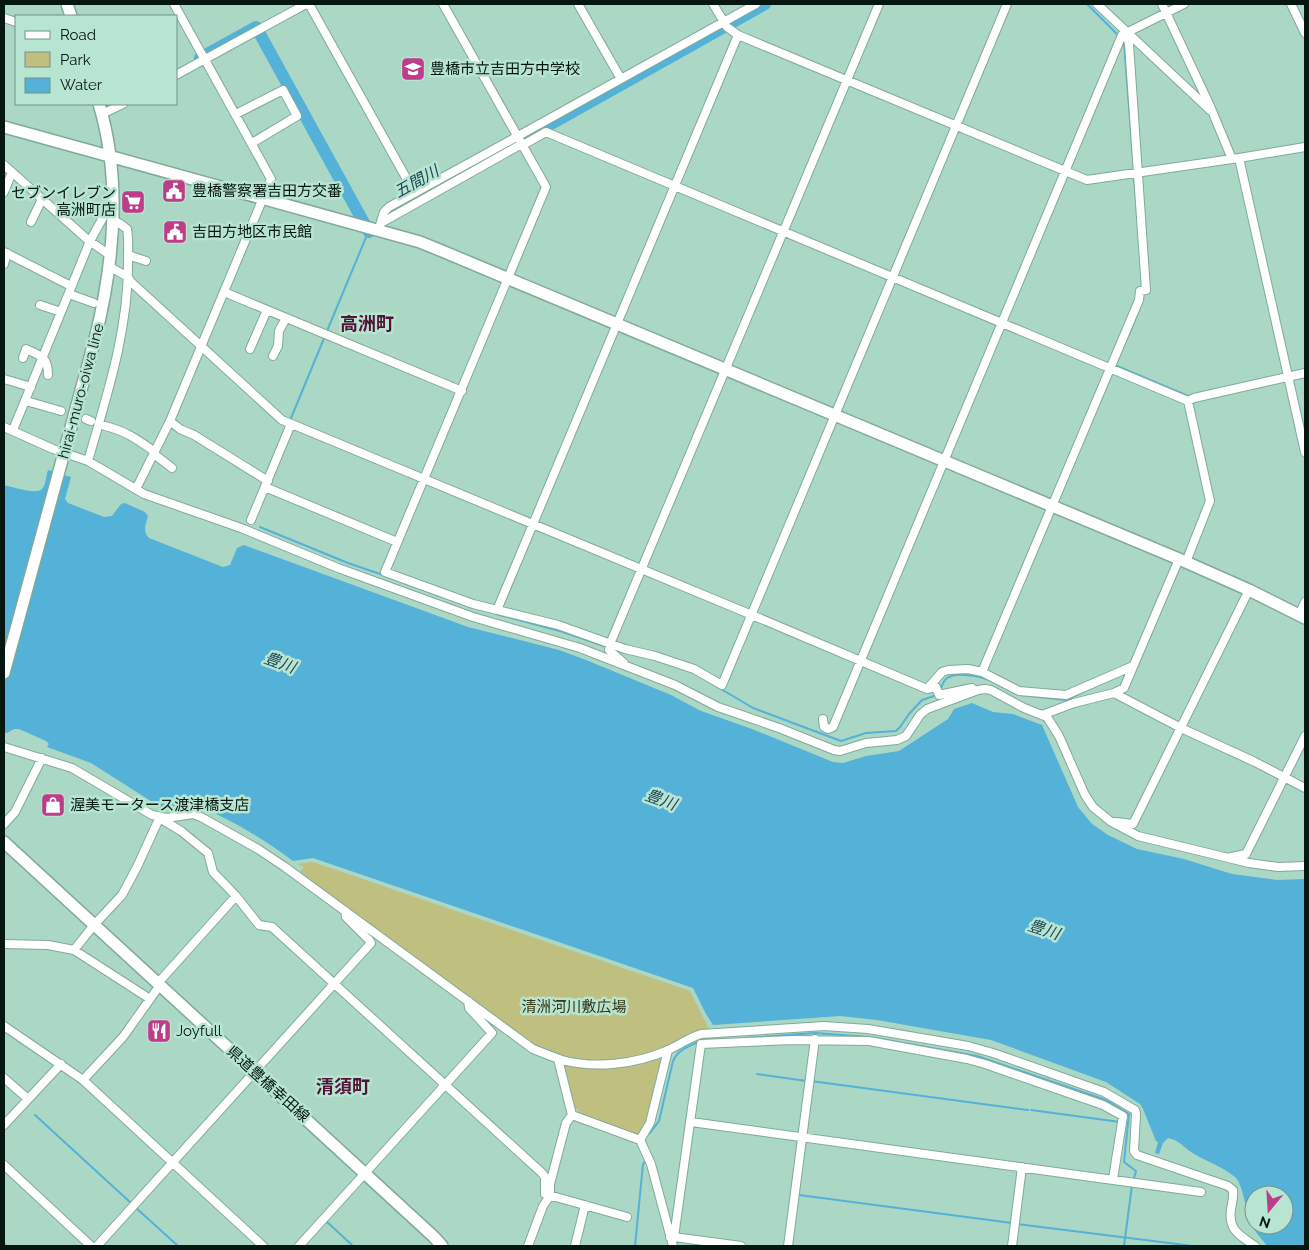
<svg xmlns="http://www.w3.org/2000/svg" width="1309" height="1250" font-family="Raleway,'Noto Sans JP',sans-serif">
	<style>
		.green { fill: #bfbf80 }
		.water { fill: #54b1d8; fill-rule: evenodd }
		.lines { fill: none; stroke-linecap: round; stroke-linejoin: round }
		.stream { stroke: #54b1d8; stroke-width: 2 }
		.river { stroke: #54b1d8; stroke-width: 12 }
		.street-casing { stroke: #80aa99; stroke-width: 10 }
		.secondary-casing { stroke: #80aa99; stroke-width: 14 }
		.street { stroke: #fff; stroke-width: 8 }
		.secondary { stroke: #fff; stroke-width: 11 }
		.labels { text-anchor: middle; stroke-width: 5; stroke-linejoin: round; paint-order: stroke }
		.poi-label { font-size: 15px; fill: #061610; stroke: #b8e4d2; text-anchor: start }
		.street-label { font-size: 15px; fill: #061610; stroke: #b8e4d2 }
		.park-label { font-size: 15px; fill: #353411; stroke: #b8e4d2 }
		.water-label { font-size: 16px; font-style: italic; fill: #1f4859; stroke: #b8e4d2 }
		.quarter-label { font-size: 18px; font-weight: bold; fill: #511338; stroke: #b8e4d2 }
	</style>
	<rect width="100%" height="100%" fill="#abd7c5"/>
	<!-- green -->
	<path class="green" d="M313,862L690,991L710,1031L693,1033L679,1039L656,1053L611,1062L572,1060L540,1049L299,873L304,867L297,864Z
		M657,1057L661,1060L648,1121L639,1136L584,1117L573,1105L563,1067L566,1063L582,1065Z"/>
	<!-- water -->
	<path class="water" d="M48,470L71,477L65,499L68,503L104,517L112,516L121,504L125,503L145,512L148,516C146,524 142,531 149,538L223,567L230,565L237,548L244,545L468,627L559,650L586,660L671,695L701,711L752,729L833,762L843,763L866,756L899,751L948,719L954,709L972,703L993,712L1013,714L1042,725L1078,807L1092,824L1108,835L1137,849L1184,859L1232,874L1277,880L1305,879V1246H1267C1262,1239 1255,1232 1251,1224C1246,1212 1243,1184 1235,1177C1222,1166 1205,1161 1191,1152C1182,1146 1179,1140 1168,1138L1163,1143L1159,1154L1155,1153L1158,1142L1156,1141L1143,1109L1140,1104L1106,1082L991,1040L877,1020L840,1016L713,1025L706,1014L693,988L313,858L293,861C270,844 245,828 220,816C212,811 204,806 195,804C182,802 169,810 156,807L157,805L91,763L47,747L49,744L46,741L19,729H14L7,733L4,732V485C12,487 37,495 42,489C46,485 46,476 48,470ZM1254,1195H1284V1225H1254Z"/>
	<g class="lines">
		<!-- stream -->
		<path class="stream" d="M1087,4L1119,36
			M1124,43L1134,170
			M1134,177L1139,237
			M327,331L367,235
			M1129,335L1143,299V296
			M1117,366L1188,396
			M291,418L325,336
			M260,527L348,563L383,575
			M1184,556L1189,544
			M496,614L560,631L607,647
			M716,686L753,708L841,741L866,733L896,731L900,727L909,714L922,700L934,696L936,692
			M940,690C942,687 943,682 945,680C954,670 982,677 992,681
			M1021,695L1066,700L1104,682
			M746,1038L815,1033L870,1037L977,1056L1106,1100L1129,1114L1124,1162L1136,1171L1134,1178
			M757,1074L807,1081
			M811,1081L1028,1110
			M1031,1110L1120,1122
			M35,1115L131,1203
			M650,1133L659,1121L673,1061C678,1050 688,1046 699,1042
			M799,1195L1012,1223
			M135,1207L178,1246
			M325,1220L353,1246
			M1017,1224L1193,1246
			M4,1244L6,1246
			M635,1246L643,1164L646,1161
			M1124,1246L1132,1185"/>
		<!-- river -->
		<path class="river" d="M200,58L256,27L369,232L371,230
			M110,105L113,104
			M510,147L765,4"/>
		<defs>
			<path id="street" d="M309,4L414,192
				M443,4L546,187L385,572L473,604L558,625L625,649L655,656L694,669L722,685L1007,4
				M578,4L621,79
				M713,4L727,27L738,35L1082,178L1087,180L1239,158L1305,147
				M1097,4L1210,110
				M1162,4L1210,106L1232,159
				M1291,4L1305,33
				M4,18L16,22
				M176,75L306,4
				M102,114L123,104
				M236,114L283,90L297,116L252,143
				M1239,158L1305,452
				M4,165L88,240L111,256
				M4,192L12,172
				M31,222L42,199
				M381,223L520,145H523L546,132L1188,401L1194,398L1305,373
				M380,225L384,212L389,207L520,135L756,4
				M4,252L71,286
				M128,255L146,261
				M4,264L7,253
				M110,267L128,277L131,282L282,420L752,615L927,689L936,687L939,695L972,688
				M224,292L462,391
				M69,294L94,303
				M40,305L61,312
				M250,349L267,310
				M273,356L278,346L279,331L286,318
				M23,358L26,349C40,356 48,356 48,375
				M4,379L31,387
				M26,401L61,411
				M86,419L91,421
				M170,421L180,429L194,435L268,481
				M105,426C126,431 138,440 155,452
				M4,427L53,449L88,461L144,494L241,528L338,568L473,617L580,648L675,685L718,707L779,728L834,750L840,751L866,743L897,740L906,736L920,715L927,709L978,690L985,689L991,690L1024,708L1047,717L1059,736L1085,795L1093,807L1110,821L1138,836L1249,863L1278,867L1305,866
				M13,430L90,241L105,214L113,210
				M154,454L172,468
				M88,461C107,395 129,329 128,260C128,250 129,239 127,229L119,223L113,220
				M265,487L397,542
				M136,489L170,421L271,179L174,4
				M251,520L291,424
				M1186,562L1210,501L1188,401
				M497,610L738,35
				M1299,615L1305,602
				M624,663L609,650L610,644L879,4
				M982,672L1139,300L1140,291L1146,290L1129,44L1126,32
				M927,689L942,672L948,670L968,669L982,672L1019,691L1066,695L1133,666
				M1114,693L1181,728L1255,762L1305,788
				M1042,715L1074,703L1114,693L1124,688L1179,559
				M823,719L824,727L828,729L833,727L1122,35L1184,4
				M4,747L72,768L152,815L167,818L193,814L201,817L258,849L285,867L533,1049C543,1053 553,1057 562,1060C595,1069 635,1064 666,1051C678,1046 688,1038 701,1034L824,1026L868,1029L968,1046L993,1053L1104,1092L1135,1110L1136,1114L1134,1151L1137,1155L1228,1186L1233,1190C1234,1196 1232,1203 1231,1209C1228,1231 1240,1235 1255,1246
				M1116,822L1133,824L1249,590
				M4,824L15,812L42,758
				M1231,857L1246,854L1305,736
				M4,944L48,945L74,950L150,999
				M74,950L94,925L122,895L137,867L158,821V817L181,831L208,853L213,872L236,896L259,925L272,927L542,1173L545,1177V1194L627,1217
				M158,983L236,896
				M4,1026L83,1080L263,1246
				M4,1078L28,1099
				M83,1080L123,1037L160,985
				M572,1115L640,1140L651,1164L673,1246
				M691,1122L1201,1192
				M4,1125L61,1064
				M640,1140L650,1123L668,1050
				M4,1165L91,1246
				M670,1237H674L701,1044L793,1040L869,1041L967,1059L985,1064L1103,1105L1123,1116L1113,1179
				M674,1237L741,1246
				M97,1246L371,943L370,941L346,917L345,911
				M299,1246L492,1033L469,1008L468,1001
				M528,1246L543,1206L550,1196V1184L566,1123L572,1115L558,1059
				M575,1246L585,1205
				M788,1246L815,1039
				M1012,1246L1022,1167"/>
			<path id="secondary" d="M67,4L71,16
				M4,127L420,242L442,251L1179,559L1249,590L1305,618
				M4,673L95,339C114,263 122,180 99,104
				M4,842L434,1237L442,1246"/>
		</defs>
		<!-- street casing -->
		<use href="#street" class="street-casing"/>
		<!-- secondary casing -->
		<use href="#secondary" class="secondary-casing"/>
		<!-- street -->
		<use href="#street" class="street"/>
		<!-- secondary -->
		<use href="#secondary" class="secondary"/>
	</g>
	<!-- icons -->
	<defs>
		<symbol id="school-square" viewBox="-11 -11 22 22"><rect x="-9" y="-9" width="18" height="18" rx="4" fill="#bd3d89" stroke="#b8e4d2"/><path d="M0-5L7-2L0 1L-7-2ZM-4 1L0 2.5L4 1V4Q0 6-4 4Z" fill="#fff"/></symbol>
		<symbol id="civic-square" viewBox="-11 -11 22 22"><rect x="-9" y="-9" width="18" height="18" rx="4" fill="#bd3d89" stroke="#b8e4d2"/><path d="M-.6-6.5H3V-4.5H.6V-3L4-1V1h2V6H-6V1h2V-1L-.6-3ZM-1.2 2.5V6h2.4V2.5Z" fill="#fff"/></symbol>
		<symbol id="supermarket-square" viewBox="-11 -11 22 22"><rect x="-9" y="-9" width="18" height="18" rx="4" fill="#bd3d89" stroke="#b8e4d2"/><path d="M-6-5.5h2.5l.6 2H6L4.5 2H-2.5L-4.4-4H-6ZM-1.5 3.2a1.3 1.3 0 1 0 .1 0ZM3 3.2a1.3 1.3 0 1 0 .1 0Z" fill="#fff"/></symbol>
		<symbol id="shop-square" viewBox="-11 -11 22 22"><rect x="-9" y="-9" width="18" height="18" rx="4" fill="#bd3d89" stroke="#b8e4d2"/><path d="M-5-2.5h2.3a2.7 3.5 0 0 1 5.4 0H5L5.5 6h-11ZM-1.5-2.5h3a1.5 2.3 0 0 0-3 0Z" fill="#fff"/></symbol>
		<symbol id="restaurant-square" viewBox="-11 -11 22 22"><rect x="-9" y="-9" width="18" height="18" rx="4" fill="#bd3d89" stroke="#b8e4d2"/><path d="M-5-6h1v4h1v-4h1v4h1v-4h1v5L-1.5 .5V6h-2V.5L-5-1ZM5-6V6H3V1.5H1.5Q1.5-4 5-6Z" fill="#fff"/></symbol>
	</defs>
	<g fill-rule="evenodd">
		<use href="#school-square" x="399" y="55" width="28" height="28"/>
		<use href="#civic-square" x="160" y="177" width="28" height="28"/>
		<use href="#supermarket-square" x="119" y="188" width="28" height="28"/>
		<use href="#civic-square" x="161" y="218" width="28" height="28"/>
		<use href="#shop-square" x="39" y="791" width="28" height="28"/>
		<use href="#restaurant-square" x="145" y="1017" width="28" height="28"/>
	</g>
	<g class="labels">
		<!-- poi labels -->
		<g class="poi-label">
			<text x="430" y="74">豊橋市立吉田方中学校</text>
			<text x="192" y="196">豊橋警察署吉田方交番</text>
			<text x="116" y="198" text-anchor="end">セブンイレブン<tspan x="116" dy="17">高洲町店</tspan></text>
			<text x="192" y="237">吉田方地区市民館</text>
			<text x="70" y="810">渥美モータース渡津橋支店</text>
			<text x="176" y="1036">Joyfull</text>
		</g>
		<!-- street labels -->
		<g class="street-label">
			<text transform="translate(81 391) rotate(-75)" y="5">hirai-muro-oiwa line</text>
			<text transform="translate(268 1084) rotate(42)" y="5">県道豊橋幸田線</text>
		</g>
		<!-- park labels -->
		<g class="park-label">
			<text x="574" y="1012">清洲河川敷広場</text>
		</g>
		<!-- water labels -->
		<g class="water-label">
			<text transform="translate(416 181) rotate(-29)" y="6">五間川</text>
			<text transform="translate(280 662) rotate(20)" y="6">豊川</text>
			<text transform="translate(661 799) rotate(20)" y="6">豊川</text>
			<text transform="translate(1044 929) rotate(18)" y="6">豊川</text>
		</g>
		<!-- quarter labels -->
		<g class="quarter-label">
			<text x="367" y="330">高洲町</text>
			<text x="343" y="1093">清須町</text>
		</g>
	</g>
	<!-- border -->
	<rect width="1309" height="1250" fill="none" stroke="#061610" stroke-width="10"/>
	<!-- legend -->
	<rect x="15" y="15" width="162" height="90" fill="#b8e4d2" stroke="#719284"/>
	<rect x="25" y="31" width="25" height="8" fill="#ffffff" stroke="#719284"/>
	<text x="60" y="40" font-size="15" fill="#061610">Road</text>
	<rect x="25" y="52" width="25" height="15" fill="#bfbf80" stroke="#719284"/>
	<text x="60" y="65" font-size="15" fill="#061610">Park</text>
	<rect x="25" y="78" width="25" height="15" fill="#54b1d8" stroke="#719284"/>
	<text x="60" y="90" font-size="15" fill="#061610">Water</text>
	<!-- north arrow -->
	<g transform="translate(1269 1210) rotate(198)"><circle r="24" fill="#b8e4d2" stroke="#719284"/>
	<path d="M0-4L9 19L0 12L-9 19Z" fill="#bd3d89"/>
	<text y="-8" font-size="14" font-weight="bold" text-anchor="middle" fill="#061610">N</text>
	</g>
</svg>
